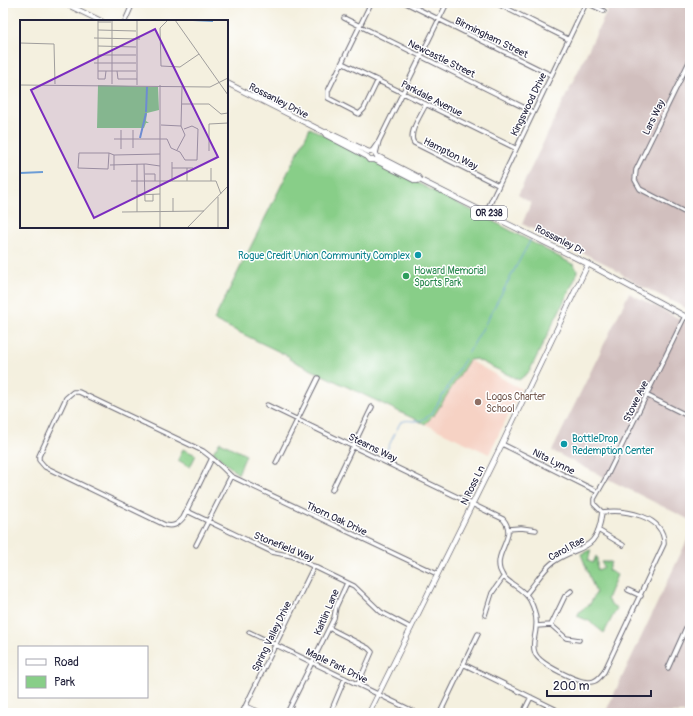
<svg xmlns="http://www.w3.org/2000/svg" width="693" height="716" font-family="Pangolin,sans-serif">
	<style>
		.built { fill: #f6d2c4 }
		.industrial { fill: #d1bfbe }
		.green { fill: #88ce88; stroke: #557862 }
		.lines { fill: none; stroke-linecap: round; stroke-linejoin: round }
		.stream { stroke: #6c9dd6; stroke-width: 1 }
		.minor-casing { stroke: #6c6a74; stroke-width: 5.5 }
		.major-casing { stroke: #6c6a74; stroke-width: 6 }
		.minor { stroke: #fff; stroke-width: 3.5 }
		.major { stroke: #fff; stroke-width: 4.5 }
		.culture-dot { fill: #0f9aa8; stroke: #fff; stroke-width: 1.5 }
		.leisure-dot { fill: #2e9e5b; stroke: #fff; stroke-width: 1.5 }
		.education-dot { fill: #8d6e63; stroke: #fff; stroke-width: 1.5 }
		.labels { text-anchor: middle; stroke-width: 3; stroke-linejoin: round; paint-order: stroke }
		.shield { fill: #fff; stroke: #646476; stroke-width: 1 }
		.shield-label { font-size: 9px; font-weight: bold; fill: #22223b }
		.street-label { font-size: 10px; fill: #22223b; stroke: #fff }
		.culture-label { font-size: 10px; fill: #0d838f; stroke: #fff; text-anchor: end }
		.leisure-label { font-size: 10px; fill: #27864d; stroke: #fff; text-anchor: start }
		.education-label { font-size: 10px; fill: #785e54; stroke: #fff; text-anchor: start }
		.inset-river { fill: none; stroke: #6c9dd6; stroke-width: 2 }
		.inset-road { fill: none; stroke: #a09e9d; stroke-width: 1 }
		.view { fill: #7b2cbf; fill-opacity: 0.15; stroke: #7b2cbf; stroke-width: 2 }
		.inset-edge { fill: none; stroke: #22223b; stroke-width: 2 }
	</style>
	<rect width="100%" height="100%" fill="#fff"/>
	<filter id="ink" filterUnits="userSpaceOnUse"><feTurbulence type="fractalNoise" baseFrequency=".025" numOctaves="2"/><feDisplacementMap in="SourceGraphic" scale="8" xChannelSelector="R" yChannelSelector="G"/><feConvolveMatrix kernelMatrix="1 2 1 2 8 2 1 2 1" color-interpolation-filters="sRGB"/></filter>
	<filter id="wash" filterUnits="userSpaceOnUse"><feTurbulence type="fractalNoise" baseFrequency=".012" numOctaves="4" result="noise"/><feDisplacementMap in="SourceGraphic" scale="16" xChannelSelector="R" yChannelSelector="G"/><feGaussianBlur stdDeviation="0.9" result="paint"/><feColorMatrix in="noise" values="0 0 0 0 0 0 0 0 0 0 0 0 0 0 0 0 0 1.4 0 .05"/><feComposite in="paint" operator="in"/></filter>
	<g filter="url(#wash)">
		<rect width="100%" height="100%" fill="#f4f0df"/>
		<!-- built -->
		<path class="built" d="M469,360L521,389L489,454L425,424L435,414Z"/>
		<!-- industrial -->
		<path class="industrial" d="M611,3H690V310L641,286L608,265L522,224L531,203L518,195Z
			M629,293L690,324V520L552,451Z
			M690,534V713H610L606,711Z"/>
		<!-- green -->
		<path class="green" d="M310,128L502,226L574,265L577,270L576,277L529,372L519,380L476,359L469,360L435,414L425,424L289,359L290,357L214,320Z
			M220,442L246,455L238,474L213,452Z
			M183,449L196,455L190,467L178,460Z
			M590,550H591L588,561L593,563L596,556L597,557V568L598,570L604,567L601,562H611L608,570L617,575L607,599L610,604L617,608L604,633L589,621L577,616L580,611L590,604L596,593L581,554Z"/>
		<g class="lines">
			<!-- stream -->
			<path class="stream" d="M468,354L485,324L531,239
				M384,456L400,423C410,416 416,428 432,413L465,359"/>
		</g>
	</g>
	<g filter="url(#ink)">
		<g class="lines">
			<defs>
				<path id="minor" d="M371,3L328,91V98L359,114L364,109L378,80
					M406,3L551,75
					M496,3L568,39
					M587,3L604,11
					M344,18L533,112
					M125,21L133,3
					M690,60L636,170L635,180L640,189L690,215
					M342,63L515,148
					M426,104C422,113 407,134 414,143L498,185
					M372,151L379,141
					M376,153L379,141L447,3
					M486,212L586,3
					M646,395L690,417
					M267,405L503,519C518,536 494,551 500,570C504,583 523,587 530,600C534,608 537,617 536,626C536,636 531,644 535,653C539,664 579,683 590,682C597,682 601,676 604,672L664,544C665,515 623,509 602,512
					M502,444L598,492
					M212,458L183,518C177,525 173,527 165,525L45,467L39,460V456L66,398L73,392H79L203,451C213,458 222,467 231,476L437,574
					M276,463L318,378
					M332,490L372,407
					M187,511L272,552L292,556L354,586L381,612L411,628
					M508,529L521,528L536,530
					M598,530L623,545
					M196,545L231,476
					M628,590L641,596
					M526,594C535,584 542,571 552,563C578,543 597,556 602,512L594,504V499L606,478L685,316
					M485,615L492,593L504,576
					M551,625L565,596L571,591
					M536,626L551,625L566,638L579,640
					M329,628L368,648L372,652L358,684
					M249,632L417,713
					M463,664L555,709
					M668,668L690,619
					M246,706L261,713
					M332,709L345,678
					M242,713L314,566
					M287,713L334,618L336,607L347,583
					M440,713L478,634
					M523,713L531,697"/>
				<path id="major" d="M64,3L101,21
					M227,83L324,132H327L369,152L374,151L377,156
					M324,132L326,135L366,156L369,160H375L416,181L420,180
					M377,156L418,177L420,180L588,264L690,319
					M369,713L502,444L588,264"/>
			</defs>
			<!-- minor casing -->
			<use href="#minor" class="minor-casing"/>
			<!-- major casing -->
			<use href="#major" class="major-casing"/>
			<!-- minor -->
			<use href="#minor" class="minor"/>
			<!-- major -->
			<use href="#major" class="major"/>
		</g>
	</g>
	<!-- markers -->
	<g class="culture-dot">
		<circle cx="418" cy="255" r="4"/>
		<circle cx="564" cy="444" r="4"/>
	</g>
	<circle class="leisure-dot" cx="406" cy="276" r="4"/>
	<circle class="education-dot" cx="478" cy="402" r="4"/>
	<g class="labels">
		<!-- shield labels -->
		<rect class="shield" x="471" y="206" width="36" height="14" rx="3"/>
		<g class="shield-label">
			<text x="489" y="216">OR 238</text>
		</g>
		<!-- street labels -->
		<g class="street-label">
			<text transform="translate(492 37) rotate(26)" y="4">Birmingham Street</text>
			<text transform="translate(442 58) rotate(26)" y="4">Newcastle Street</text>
			<text transform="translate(432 98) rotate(27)" y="4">Parkdale Avenue</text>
			<text transform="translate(279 100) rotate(27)" y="4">Rossanley Drive</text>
			<text transform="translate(528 104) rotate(-64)" y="4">Kingswood Drive</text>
			<text transform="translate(653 117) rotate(-64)" y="4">Lars Way</text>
			<text transform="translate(451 153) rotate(27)" y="4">Hampton Way</text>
			<text transform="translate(560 239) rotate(27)" y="4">Rossanley Dr</text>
			<text transform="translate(635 401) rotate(-64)" y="4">Stowe Ave</text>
			<text transform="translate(373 447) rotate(26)" y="4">Stearns Way</text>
			<text transform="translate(554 461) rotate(26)" y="4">Nita Lynne</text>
			<text transform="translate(472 485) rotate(-64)" y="4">N Ross Ln</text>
			<text transform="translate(337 518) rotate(25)" y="4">Thorn Oak Drive</text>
			<text transform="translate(284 546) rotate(22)" y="4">Stonefield Way</text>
			<text transform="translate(566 548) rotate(-29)" y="4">Carol Rae</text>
			<text transform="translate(326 612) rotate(-67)" y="4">Kaitlin Lane</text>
			<text transform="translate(271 636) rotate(-64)" y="4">Spring Valley Drive</text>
			<text transform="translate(337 665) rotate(26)" y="4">Maple Park Drive</text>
		</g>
		<!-- culture labels -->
		<g class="culture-label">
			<text x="410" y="259">Rogue Credit Union Community Complex</text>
			<text x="572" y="442" text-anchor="start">BottleDrop<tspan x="572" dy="12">Redemption Center</tspan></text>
		</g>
		<!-- leisure labels -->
		<g class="leisure-label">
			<text x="414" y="274">Howard Memorial<tspan x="414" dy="12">Sports Park</tspan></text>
		</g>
		<!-- education labels -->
		<g class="education-label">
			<text x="486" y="400">Logos Charter<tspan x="486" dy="12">School</tspan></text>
		</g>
	</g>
	<!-- overview -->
	<g transform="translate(20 20)">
		<rect width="208" height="208" fill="#f4f0df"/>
		<path d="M78,65L138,67L139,90L127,93L126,101L129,103H126L124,108H77Z" fill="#88ce88"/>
		<path class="inset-river" d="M173,0L193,1M126,92L127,67M120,118L126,93M0,153L23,152"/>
		<path class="inset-road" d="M78,0V59H85L86,51M92,0V64M117,0V65M148,0L140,8L141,46L160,47L179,34M155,0L208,75M78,2H91M78,10L116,11M74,18L120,19M0,23L34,24L35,64M78,26L116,27M78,35H116M74,43H116M78,51H116M97,51L98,59H117M0,65L190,67L208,58M140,65V208M162,84H189L201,94L208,93M141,105L161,106M161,106L162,67M101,110V129M113,110V128M94,119H147L151,128L160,132L165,140H177L178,109L172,106L164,109M157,130L165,115L161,106M189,131V104L208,103M89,133L88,149L58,148L59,133H89L94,135L140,134M152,142V161M124,144L125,181H133V174M90,145L126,144L140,146M152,148H173M167,148V161M94,150V135M125,154H135V161M111,161H196L201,174M191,161V148M117,175L140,174M198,177V208M208,189V208M102,192L184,191M117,192V144M153,192V178M167,208L208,166"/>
		<path class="view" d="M135,9L198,137L74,198L11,70Z"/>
		<rect width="208" height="208" class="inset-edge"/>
	</g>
	<!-- margin -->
	<rect width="693" height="716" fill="none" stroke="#fff" stroke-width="16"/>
	<!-- legend -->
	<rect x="18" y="646" width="130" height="52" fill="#ffffff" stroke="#a7a7b1"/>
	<rect x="26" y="659" width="20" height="6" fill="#ffffff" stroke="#a7a7b1"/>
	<text x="54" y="666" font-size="12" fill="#22223b">Road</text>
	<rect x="26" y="676" width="20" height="12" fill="#88ce88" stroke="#a7a7b1"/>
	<text x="54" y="686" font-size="12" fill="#22223b">Park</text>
	<!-- scale -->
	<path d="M547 690v6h104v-6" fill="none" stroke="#22223b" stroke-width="2"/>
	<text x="553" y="690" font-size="12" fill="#22223b" stroke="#ffffff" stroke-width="3" paint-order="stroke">200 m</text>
</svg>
